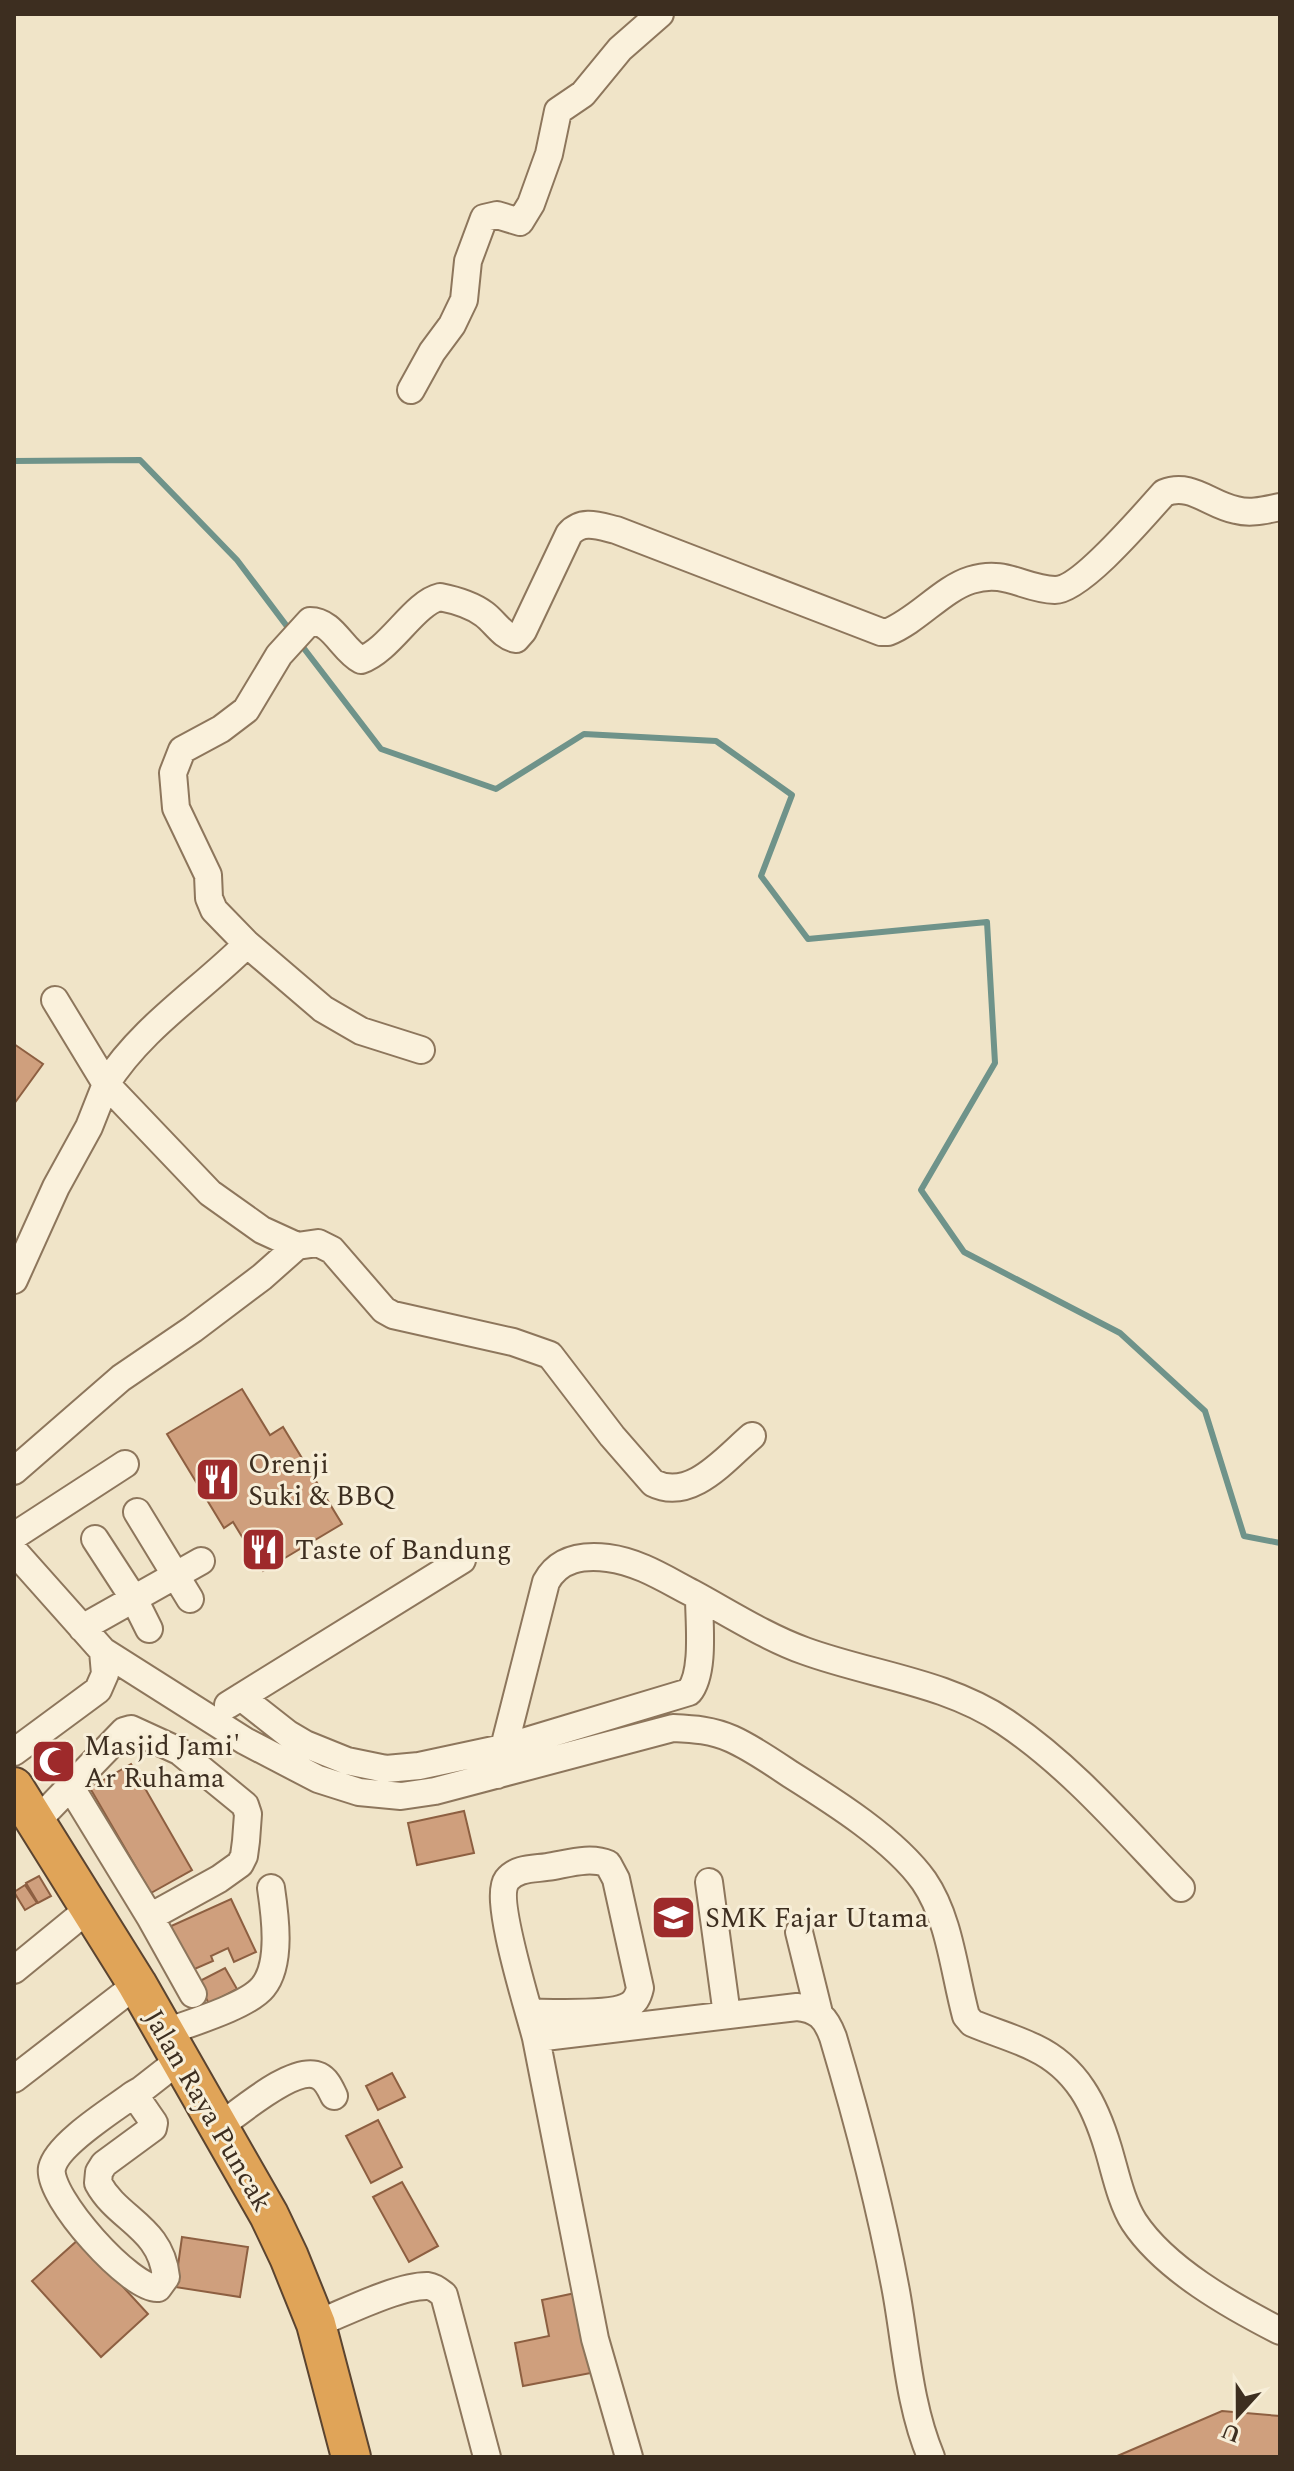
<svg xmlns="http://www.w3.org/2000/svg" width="1294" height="2471" font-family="Spectral,serif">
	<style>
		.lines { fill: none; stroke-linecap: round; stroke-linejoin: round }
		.stream { stroke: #6f938a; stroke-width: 6 }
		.building { fill: #cf9f7d; stroke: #8d5f41; stroke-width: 2 }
		.minor-casing { stroke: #8d765c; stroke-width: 30 }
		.highway-casing { stroke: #5b4430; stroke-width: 42 }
		.minor { stroke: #faf1dc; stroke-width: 26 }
		.highway { stroke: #e0a458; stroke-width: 38 }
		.labels { text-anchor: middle; stroke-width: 6; stroke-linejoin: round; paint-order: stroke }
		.poi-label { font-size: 28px; fill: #3d2e20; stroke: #f7eed8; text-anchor: start }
		.street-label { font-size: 28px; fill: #3d2e20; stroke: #f7eed8 }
	</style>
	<rect width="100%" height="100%" fill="#f0e4c8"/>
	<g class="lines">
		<!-- stream -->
		<path class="stream" d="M14,461L140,460L237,560L292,633
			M299,642L381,749L496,789L584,734L716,741L792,795L761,876L808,939L987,922L995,1063L921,1190L964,1252L1120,1333L1205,1411L1244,1536L1280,1543"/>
	</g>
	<!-- building -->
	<path class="building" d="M14,1044L43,1064L14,1104Z
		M242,1389L270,1435L283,1427L342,1524L263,1571L233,1522L224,1528L167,1434Z
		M54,1740L73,1767L52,1782L32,1755Z
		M131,1764L192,1870L151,1893L90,1788Z
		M464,1811L474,1853L417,1865L408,1823Z
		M39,1876L51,1896L38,1903L26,1883Z
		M25,1885L37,1903L25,1910L14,1892Z
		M231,1899L256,1952L234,1962L228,1948L211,1956L213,1961L190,1971L169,1927Z
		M225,1968L237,1989L209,2004L198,1982Z
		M392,2073L405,2097L378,2110L366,2086Z
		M378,2120L402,2167L371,2183L346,2136Z
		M402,2182L438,2246L409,2262L373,2197Z
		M182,2237L248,2247L240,2297L175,2287Z
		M79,2239L148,2314L101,2357L32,2281Z
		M580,2292L596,2372L523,2386L515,2343L549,2336L542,2300Z
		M1222,2411L1280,2416V2457H1115Z"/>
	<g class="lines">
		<defs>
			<path id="minor" d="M411,390L432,352L452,325L464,300L468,261L484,218L497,215L520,222L531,204L549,154L558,111L583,94L620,49L660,14
				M247,944C200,991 142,1027 106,1084L210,1193L262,1230L297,1246
				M421,1050L361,1031L323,1009L247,944L214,910L209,898L208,875L176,808L173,773L182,750L221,729L246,710L279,655L310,621C333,621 342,650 361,660C390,650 414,603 440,597C455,600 472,605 484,614C495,622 503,637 516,639L523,631L569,534C582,519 599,526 616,530L881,632H888C918,620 942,589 971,580C1006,569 1023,589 1055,590C1081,590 1145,514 1164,493C1191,482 1210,505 1236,510C1251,514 1265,510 1280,507
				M14,1280L56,1187L89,1127L106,1084L55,1000
				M14,1471L121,1378L193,1329L262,1277L297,1246L318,1243L332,1250L384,1310L393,1315L513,1342L550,1355L612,1436L653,1483C691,1502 725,1459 752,1436
				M137,1512L190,1599
				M14,1536L125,1464
				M95,1539L134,1599L149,1629
				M14,1551L103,1651L245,1741L318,1779L359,1792L401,1796L435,1791L673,1728C694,1729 712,1730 732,1739C752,1748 772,1762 790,1774C833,1801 895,1840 924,1881C950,1919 954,1972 966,2016L972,2023C993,2032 1015,2038 1035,2048C1077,2068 1095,2105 1108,2148C1115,2171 1121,2202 1134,2222C1165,2269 1231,2306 1280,2331
				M82,1628L201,1561
				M241,1697L288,1734L305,1744L347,1761L386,1769L419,1766L503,1748L689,1692C705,1673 699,1622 699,1597
				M228,1705L462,1560
				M14,1752L98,1690L105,1674L103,1651
				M497,1775L546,1582C559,1558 583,1555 608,1558C639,1562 665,1579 692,1593C729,1613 766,1637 805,1651C871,1675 946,1682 1005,1722C1072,1767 1125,1830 1181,1888
				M36,1822L124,1731L131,1729L179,1751L245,1805L248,1814L246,1841L244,1856L240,1864L219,1879L150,1917L70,1786
				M709,1882L727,2015
				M150,1917L193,1994
				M799,1932L819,2013
				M14,1970L91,1907
				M530,2013C552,2012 608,2016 626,2007C635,2003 638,1997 640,1988L616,1879L608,1864C590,1856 567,1864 547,1867C533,1869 516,1868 507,1880C493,1899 529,2010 536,2038
				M166,2032C190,2023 248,2006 263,1987C282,1964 275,1915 271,1888
				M14,2079L137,1984
				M134,2094L154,2123L153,2128L104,2164L99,2172L98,2183C118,2220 161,2227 166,2277L158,2288C132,2291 46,2196 52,2168C57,2144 114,2109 134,2094L141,2090L182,2058
				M220,2126C240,2112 295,2064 319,2076C327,2080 330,2088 334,2096
				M316,2324C344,2313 399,2285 428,2286C435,2287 439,2291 444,2295L487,2457
				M629,2457L595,2339L536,2038L797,2007C818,2009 826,2018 833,2037C858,2121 880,2204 896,2291C906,2346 909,2405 931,2457"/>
			<path id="highway" d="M14,1787L137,1984L269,2215L289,2257L316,2324L351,2457"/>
		</defs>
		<!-- minor casing -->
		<use href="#minor" class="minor-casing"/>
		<!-- highway casing -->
		<use href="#highway" class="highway-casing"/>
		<!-- minor -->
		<use href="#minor" class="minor"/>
		<!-- highway -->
		<use href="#highway" class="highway"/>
	</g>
	<!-- icons -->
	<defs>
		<symbol id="restaurant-square" viewBox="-11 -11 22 22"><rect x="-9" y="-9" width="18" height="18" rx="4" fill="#9e2a2b" stroke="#f7eed8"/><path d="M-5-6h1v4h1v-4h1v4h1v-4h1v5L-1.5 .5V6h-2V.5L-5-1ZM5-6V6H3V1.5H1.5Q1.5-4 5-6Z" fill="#fff"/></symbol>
		<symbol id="mosque-square" viewBox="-11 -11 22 22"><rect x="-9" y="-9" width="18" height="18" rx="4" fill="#9e2a2b" stroke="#f7eed8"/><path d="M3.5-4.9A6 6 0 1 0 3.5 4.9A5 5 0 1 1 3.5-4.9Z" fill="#fff"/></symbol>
		<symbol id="school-square" viewBox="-11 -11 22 22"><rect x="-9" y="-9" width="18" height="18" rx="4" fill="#9e2a2b" stroke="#f7eed8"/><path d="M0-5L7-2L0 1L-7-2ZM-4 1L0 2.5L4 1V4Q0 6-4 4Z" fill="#fff"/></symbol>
	</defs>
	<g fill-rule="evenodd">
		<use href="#restaurant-square" x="192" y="1454" width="51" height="51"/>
		<use href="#restaurant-square" x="238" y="1524" width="51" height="51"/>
		<use href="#mosque-square" x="28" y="1736" width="51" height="51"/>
		<use href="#school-square" x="648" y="1892" width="51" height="51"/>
	</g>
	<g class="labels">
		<!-- poi labels -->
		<g class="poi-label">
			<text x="248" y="1473">Orenji<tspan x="248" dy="32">Suki &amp; BBQ</tspan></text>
			<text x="295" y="1559">Taste of Bandung</text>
			<text x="84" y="1755">Masjid Jami'<tspan x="84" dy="32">Ar Ruhama</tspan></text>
			<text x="705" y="1927">SMK Fajar Utama</text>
		</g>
		<!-- street labels -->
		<g class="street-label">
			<text transform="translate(209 2110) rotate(60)" y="10">Jalan Raya Puncak</text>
		</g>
	</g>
	<!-- border -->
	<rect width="1294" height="2471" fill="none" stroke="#3d2e20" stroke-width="32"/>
	<!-- north arrow -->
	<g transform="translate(1238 2415) rotate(201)" stroke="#f7eed8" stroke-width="6" paint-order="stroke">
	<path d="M0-6L14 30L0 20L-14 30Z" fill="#3d2e20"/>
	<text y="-12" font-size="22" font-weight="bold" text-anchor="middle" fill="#3d2e20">U</text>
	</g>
</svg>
